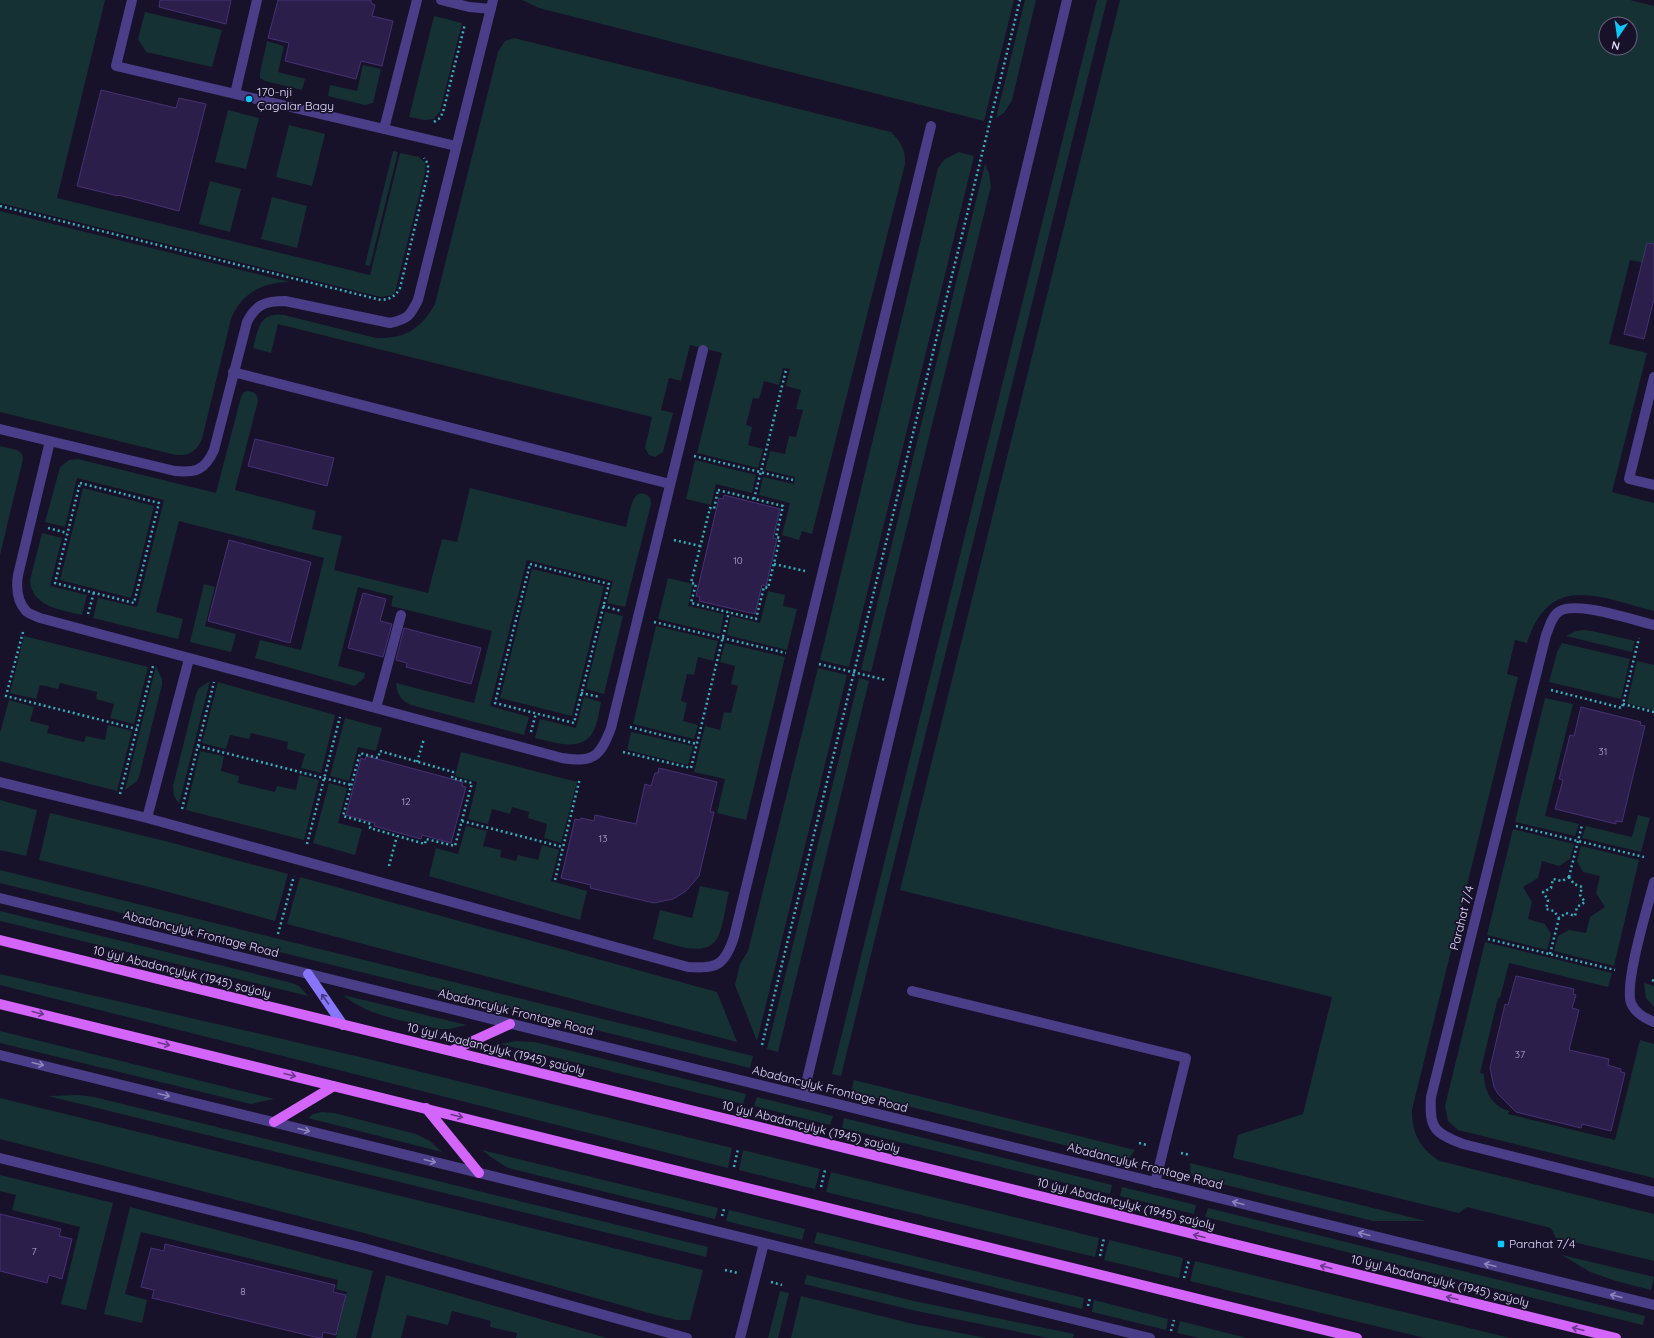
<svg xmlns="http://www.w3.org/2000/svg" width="1654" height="1338" font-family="Quicksand,sans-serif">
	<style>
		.green { fill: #153133; fill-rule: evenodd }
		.building { fill: #2c1e4a; stroke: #463175 }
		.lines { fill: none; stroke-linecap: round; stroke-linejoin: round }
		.path { stroke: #34b2b9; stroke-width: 2.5; stroke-dasharray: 2 3; stroke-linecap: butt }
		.lane { stroke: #493e87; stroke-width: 10 }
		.street { stroke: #493e87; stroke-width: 10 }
		.secondary { stroke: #8775fb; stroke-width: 10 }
		.primary { stroke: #d365fb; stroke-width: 10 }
		.oneway { stroke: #44397e }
		.oneway2 { stroke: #6c3788 }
		.oneway3 { stroke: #8e85bd }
		.poi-dot { fill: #0dc7f8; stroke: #18112a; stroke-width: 1.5 }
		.labels { text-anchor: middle; stroke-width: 3.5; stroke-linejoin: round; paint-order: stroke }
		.number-label { font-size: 10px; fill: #b5acd1 }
		.poi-label { font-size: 12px; fill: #e3dbfe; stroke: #18112a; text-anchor: start }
		.street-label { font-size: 12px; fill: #e3dbfe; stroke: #18112a }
	</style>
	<rect width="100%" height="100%" fill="#18112a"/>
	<!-- green -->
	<path class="green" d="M0,0H105L57,198L370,275L400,153L419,157L425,163V172L395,292L392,295L381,297L0,203Z
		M522,0H1014L984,121L539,8Z
		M1025,0H1036L1012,100L1004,113L996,118Z
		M1097,0H1107L841,1076L832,1074Z
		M1120,0H1630L1654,6V265L1630,260L1609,344L1647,353L1612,492L1654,503V611C1600,598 1550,571 1527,643L1515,640L1507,674L1518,677L1412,1110C1412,1134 1420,1149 1440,1161L1654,1214V1261L1556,1238L1551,1228L1467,1207L1459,1213L1233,1158L1238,1135L1303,1114L1332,997L900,890ZM1606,24H1630V48H1606Z
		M145,12L222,30L212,67L146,52L138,39Z
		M434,16L462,23L440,111L434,119L425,120L409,117Z
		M514,38L891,132C901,142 906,151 905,164L812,534L802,531L799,540L782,535L790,503L759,495L763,477L794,484L795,477L765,470L770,451L785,454L789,436L796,437L803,410L796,409L801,390L786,386L790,369L783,368L779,385L764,381L759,399L753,398L746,425L752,427L748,445L763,449L758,468L697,453L722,353L690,345L681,381L669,378L661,410L673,413L663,452L655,457L649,455L645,448L652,417L278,324L271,353L253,348C258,330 259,311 284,315L376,338C405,339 421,329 435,304L498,52L505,41Z
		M267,41L284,46L278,72L305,79L302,90L265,81L260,78V73Z
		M363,65L381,69L373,103L365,105L328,96L330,85L357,91Z
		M228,110L259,118L246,169L215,162Z
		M289,125L325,134L312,186L276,177Z
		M393,151L398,152L370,266L365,265Z
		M959,152L974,156L849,667L820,660L938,168L945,159Z
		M985,164L989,173L991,186L871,672L861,670Z
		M210,181L241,189L230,232L199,224Z
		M272,197L307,206L297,248L261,239Z
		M0,211L290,282C263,282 241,293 231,319L202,439C197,451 189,456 176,455L0,412Z
		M248,391C255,392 257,394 258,401L235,490L316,511L312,529L342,536L334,570L428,593L442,539L457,542L470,488L626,527C629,518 631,488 645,494C650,496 651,499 651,504L625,607L607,603L613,581L527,560L490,706L529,717L524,735L411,705C401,700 397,695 396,683L474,703L492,631L391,606L393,596L358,587L338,666L365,673L364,678L355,686L255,658L260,640L301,650L324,558L179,521L156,612L183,619L178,639L93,618L98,598L137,607L164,500L77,478L65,527L45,522L60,467L69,460L78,459L216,493L241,397L244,392Z
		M0,446L17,450L22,454L23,459L0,555Z
		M695,460L756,475L752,493L716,484L711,505L686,499Z
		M83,488L154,506L131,598L60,580Z
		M42,533L62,538L50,586L87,595L82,615C62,610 31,607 30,580Z
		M532,569L604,586L572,716L500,698Z
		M668,578L693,584L688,606L724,614L720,634L658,619Z
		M204,584L215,587L205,626L236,634L231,652L190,642Z
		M768,591L785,595L783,606L797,609L787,650L727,635L731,616L760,623Z
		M605,612L623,616L604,694L586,689Z
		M656,626L718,641L713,661L698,657L694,675L687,674L681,701L687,703L683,721L698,725L694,739L633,724Z
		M1583,630L1592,631L1635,641L1632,652L1566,636L1576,631Z
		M24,636L148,667L134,724L110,718L114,704L96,699L97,692L60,683L58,689L40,685L36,699L10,693Z
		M725,643L785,657L746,820L717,813L725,779L694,772L705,726L720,730L724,712L731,713L738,686L731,684L735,666L720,662Z
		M1562,643L1630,659L1621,699L1549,682L1557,652Z
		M1637,661L1654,665V710L1627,703Z
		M156,666L162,679V685L139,777L137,781L125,790Z
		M818,668L847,675L757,1041L735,985L740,964L748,951Z
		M859,678L869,681L778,1052L767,1049Z
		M210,681L179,804L174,796L173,786L196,694L199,688Z
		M218,682L335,715L321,773L301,768L305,754L287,749L288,742L251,733L249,739L230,735L226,749L202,743Z
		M584,697L601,702C599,712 598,723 593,732C581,753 554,742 535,738L540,719L576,728Z
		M1545,698L1573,704L1545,816L1579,824L1575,836L1515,822Z
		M9,700L34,707L30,721L49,726L47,733L84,742L86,736L105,740L108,725L132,731L117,791L0,761V733Z
		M345,718L382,728L376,751L358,747L349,781L330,776Z
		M631,732L693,746L688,765L627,750Z
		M200,751L224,756L221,771L239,776L238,783L275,792L277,786L296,790L299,775L319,780L304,840L186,810Z
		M461,752L577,782L561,843L544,838L547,824L528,818L529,812L512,807L510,814L492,809L488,824L468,819L477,782L455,776Z
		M329,783L347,788L338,823L362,829L355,855L313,843Z
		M0,800L37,810L26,856L0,850Z
		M50,813L169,842L288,874L275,921L157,889L39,860Z
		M1638,815L1650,818L1641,852L1582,838L1586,826L1632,837Z
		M466,826L487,831L483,846L501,850L500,857L516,861L518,855L538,860L542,845L559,850L551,881L587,891L580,920L429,876L436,848L458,854Z
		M1513,829L1574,844L1570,859L1559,866L1542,861L1538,878L1523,887L1532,902L1528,919L1545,924L1551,934L1547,950L1487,935Z
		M1581,846L1639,860L1614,966L1554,951L1558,936L1569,930L1586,933L1590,917L1605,907L1596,893L1600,876L1583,872L1577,861Z
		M0,870L753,1056L750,1068L0,883Z
		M300,877L717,992L737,1042L287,924Z
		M700,886L729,892C726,904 723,927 718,937C706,960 671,943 653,939L660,910L692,918Z
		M0,911L292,983L299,986L308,996L0,921Z
		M1485,942L1612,973L1608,987L1509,963L1500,998H1498L1480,1073L1484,1074C1484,1091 1492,1106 1509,1111L1508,1114L1615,1140L1640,1040L1654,1044V1178L1458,1130L1448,1121L1445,1106Z
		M0,974L360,1057L732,1148L728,1168L0,985Z
		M1644,983L1654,986V1007L1646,998Z
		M343,995L467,1025L449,1029H439C406,1021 369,1017 343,995Z
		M0,1031L274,1099L251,1104L0,1043Z
		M516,1041L535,1042L746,1094L743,1104L500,1044Z
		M854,1080L1135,1150L1130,1157L1124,1160L851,1092Z
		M78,1095L94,1097L708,1247L706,1257L48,1096Z
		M757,1097L833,1116L830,1125L754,1106Z
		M0,1098L703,1270L690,1320H677L656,1315L364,1233L0,1139Z
		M322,1112L334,1113L416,1134L430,1141L442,1152L308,1118L313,1114Z
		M844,1118L1112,1185L1110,1194L842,1128Z
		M482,1150L718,1208L715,1219L508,1168L491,1157Z
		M743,1150L820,1169L815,1189L739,1170Z
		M1190,1163L1426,1221H1373L1194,1177L1191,1174Z
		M831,1172L1099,1238L1095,1257L826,1192Z
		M0,1175L113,1203L86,1310L61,1304L80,1227L12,1210L16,1195L0,1191Z
		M1122,1187L1196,1205L1194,1214L1120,1196Z
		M130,1207L373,1271L356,1338H336L347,1292L336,1289L338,1280L141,1232L125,1294L147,1300L142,1323L104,1314Z
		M1208,1208L1645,1316L1643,1325L1205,1217Z
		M729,1210L805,1229L802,1240L726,1221Z
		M817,1232L1084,1298L1082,1309L814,1243Z
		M1109,1240L1183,1258L1179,1278L1104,1260Z
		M1562,1255L1654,1277L1651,1290L1616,1281L1590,1272Z
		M1195,1261L1510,1338H1425L1190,1281Z
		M386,1275L607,1338H516L517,1333L490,1327L491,1321L452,1311L448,1325L407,1315L401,1338H371Z
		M807,1275L914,1301L1074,1334L1073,1338H1048L912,1310L804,1284Z
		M780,1291L789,1293L778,1338H768Z
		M801,1296L909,1323L986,1338H791Z
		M1094,1300L1168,1319L1166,1330L1092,1312Z
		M1180,1321L1247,1338H1199L1177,1333Z"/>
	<!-- building -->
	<path class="building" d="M160,0H231L226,24L159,7Z
		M278,0H371V3L375,5L372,16L393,21L382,66L361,61L356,79L285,61L289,43L268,38Z
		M101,90L176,108L179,98L206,104L179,211L118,195V196L77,186Z
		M1647,243L1654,244V299L1644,339L1624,334Z
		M255,439L334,458L327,486L248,466Z
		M724,495L780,509L773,538L777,539L766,586L762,585L755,614L699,601L700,597L696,596L719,498L723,499Z
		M229,540L311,562L290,643L208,621Z
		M363,593L386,599L380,621L392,624L383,657L348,648Z
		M404,628L481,648L471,684L406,667L407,663L396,660Z
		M1581,707L1641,722L1640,725L1645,726L1622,822L1616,821V824L1555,809L1563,780L1559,779L1570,735L1574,736Z
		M366,756L463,782L462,786L466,787L451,843L422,835L421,839L374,826L375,823L346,815L361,758L365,760Z
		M659,768L717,782L710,812H714L699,876L686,891L673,899L654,903L590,888L591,885L561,878L575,819L580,820L581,818L594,821L595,815L636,824L645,784L651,786L655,773H658Z
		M1516,976L1574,989L1573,994L1576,995L1572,1008L1579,1010L1569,1050L1609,1059L1608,1065L1621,1069V1072L1625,1073L1611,1131L1582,1124L1581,1128L1516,1112L1498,1094L1494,1087L1490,1068L1505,1004L1508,1005Z
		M0,1214L61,1229L59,1236L72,1239L62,1279L49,1275L47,1283L0,1271Z
		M165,1244L335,1285L333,1292L346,1295L336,1335L323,1332L322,1338H319L152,1298L154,1290L141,1287L151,1248L164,1251Z"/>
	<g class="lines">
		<!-- path -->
		<path class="path" d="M434,122L440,118L443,112L465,24
			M0,206L381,300C390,299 395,297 400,288L428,173V164L424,158
			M694,456L793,480
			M80,483L159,503L134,603L55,583Z
			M718,490L783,506L776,537L780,538L768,588L764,587L756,619L691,603L696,584L691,583L710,508L714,509Z
			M754,499L786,370
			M48,528L67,533
			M674,540L700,546
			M530,564L609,584L574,723L495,703Z
			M774,564L805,571
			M603,606L621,611
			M88,614L94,592
			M654,622L786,653
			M23,632L6,696L137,729
			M819,664L886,680
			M1551,690L1622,708L1639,638
			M581,693L600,697
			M1623,704L1654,712
			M630,727L697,744
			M531,732L536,713
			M198,746L351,785
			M380,751L453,772L452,778L472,783L455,846L426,839L425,844L370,828L371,824L343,816L360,753L378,758Z
			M623,752L691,768L729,612
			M417,762L424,739
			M120,794L153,666
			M182,809L214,682
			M462,821L563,847
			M1516,826L1644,857
			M307,844L340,717
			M389,866L397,836
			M1569,877L1574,884L1582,887L1580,895L1585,902L1577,907L1575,916L1566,913L1559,918L1554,911L1546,909L1548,900L1543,892L1551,888L1553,879L1562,881Z
			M1569,877L1582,825
			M555,880L580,778
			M278,934L294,876
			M1488,939L1615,970
			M1550,954L1559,918
			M1652,980L1654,981
			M762,1045L1020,0
			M1139,1143L1147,1145
			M1181,1153L1190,1155
			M734,1167L738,1149
			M821,1187L825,1170
			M722,1216L724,1209
			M1100,1256L1104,1238
			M725,1270L738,1273
			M1184,1278L1189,1260
			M771,1282L782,1285
			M1088,1306L1090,1298
			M1171,1331L1174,1320"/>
		<!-- lane -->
		<path class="lane" d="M132,0L116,66L456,146
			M441,0L469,7L491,9
			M235,94L257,0
			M384,129L417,0
			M233,372L670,484
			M1654,377L1629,479L1654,485
			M0,429L175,471C196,473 205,470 214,450L247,322C256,304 266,301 285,301L390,323C408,319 410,316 418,300L493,0
			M50,441L18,575C16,588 17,601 26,611C29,614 36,616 40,618L562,758C593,763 600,757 611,728L703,350
			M376,708L401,615
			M0,782L147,818L688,967C717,969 725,965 734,937L931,126
			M147,818L189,659
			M1654,882C1648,906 1624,983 1631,1003C1635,1013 1644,1018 1654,1022
			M912,991L1186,1058L1155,1183
			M0,1158L360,1247L687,1338"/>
		<!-- street -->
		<path class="street" d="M1654,625C1633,620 1578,601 1560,611C1552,615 1549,628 1546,635L1431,1097C1429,1128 1434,1133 1463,1144L1654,1192
			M0,898L1654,1305
			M0,1055L1150,1338
			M803,1096L1067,0
			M740,1338L764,1243"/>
		<!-- secondary -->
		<path class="secondary" d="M308,974L343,1025"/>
		<!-- primary -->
		<path class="primary" d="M0,940L1616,1338
			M0,1004L1357,1338
			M451,1051L510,1024
			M426,1108L479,1173
			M274,1122L334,1086"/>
	</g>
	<!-- one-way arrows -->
	<defs><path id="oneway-shaft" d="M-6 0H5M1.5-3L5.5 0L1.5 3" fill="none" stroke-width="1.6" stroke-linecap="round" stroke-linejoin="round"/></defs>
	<use class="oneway" href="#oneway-shaft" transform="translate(325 999) rotate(-125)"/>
	<g class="oneway2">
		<use href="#oneway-shaft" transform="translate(38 1013) rotate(14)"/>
		<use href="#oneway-shaft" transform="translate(164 1044) rotate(14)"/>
		<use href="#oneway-shaft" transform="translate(290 1075) rotate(14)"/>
		<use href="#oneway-shaft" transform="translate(457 1116) rotate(14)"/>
		<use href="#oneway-shaft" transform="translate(1199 1236) rotate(-166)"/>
		<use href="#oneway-shaft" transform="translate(1326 1267) rotate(-166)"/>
		<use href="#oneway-shaft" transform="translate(1452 1298) rotate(-166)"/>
		<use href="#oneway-shaft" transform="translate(1578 1329) rotate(-166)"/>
	</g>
	<g class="oneway3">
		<use href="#oneway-shaft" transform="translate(38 1064) rotate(14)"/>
		<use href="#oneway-shaft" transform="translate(164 1095) rotate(14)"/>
		<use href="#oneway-shaft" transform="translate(304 1130) rotate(14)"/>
		<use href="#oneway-shaft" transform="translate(430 1161) rotate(14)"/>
		<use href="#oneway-shaft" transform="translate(1238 1203) rotate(-166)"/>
		<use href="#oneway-shaft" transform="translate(1364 1234) rotate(-166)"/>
		<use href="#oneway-shaft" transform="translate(1490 1265) rotate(-166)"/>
		<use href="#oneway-shaft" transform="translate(1616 1296) rotate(-166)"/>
	</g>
	<!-- markers -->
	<g class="poi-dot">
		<circle cx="249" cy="99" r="4"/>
		<rect x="1497" y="1240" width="8" height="8" rx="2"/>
	</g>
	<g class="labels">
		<!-- number labels -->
		<g class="number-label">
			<text x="738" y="564">10</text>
			<text x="1603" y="755">31</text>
			<text x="406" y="805">12</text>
			<text x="603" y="842">13</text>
			<text x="1520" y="1058">37</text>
			<text x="34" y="1255">7</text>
			<text x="243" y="1295">8</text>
		</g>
		<!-- poi labels -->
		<g class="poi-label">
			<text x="257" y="96">170-nji<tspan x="257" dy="14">Çagalar Bagy</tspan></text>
			<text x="1509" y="1248">Parahat 7/4</text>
		</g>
		<!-- street labels -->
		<g class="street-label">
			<text transform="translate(1462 918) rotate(-76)" y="4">Parahat 7/4</text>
			<text transform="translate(201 934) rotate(14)" y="4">Abadancylyk Frontage Road</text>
			<text transform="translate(182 972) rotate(14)" y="4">10 ýyl Abadançylyk (1945) şaýoly</text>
			<text transform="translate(516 1012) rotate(14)" y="4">Abadancylyk Frontage Road</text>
			<text transform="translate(496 1049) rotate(14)" y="4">10 ýyl Abadançylyk (1945) şaýoly</text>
			<text transform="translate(830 1089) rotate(14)" y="4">Abadancylyk Frontage Road</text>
			<text transform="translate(811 1127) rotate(14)" y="4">10 ýyl Abadançylyk (1945) şaýoly</text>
			<text transform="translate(1145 1166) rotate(14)" y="4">Abadancylyk Frontage Road</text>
			<text transform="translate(1126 1204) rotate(14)" y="4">10 ýyl Abadançylyk (1945) şaýoly</text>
			<text transform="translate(1440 1281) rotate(14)" y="4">10 ýyl Abadançylyk (1945) şaýoly</text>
		</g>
	</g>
	<!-- north arrow -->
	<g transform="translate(1618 36) rotate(193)"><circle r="19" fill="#18112a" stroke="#69627f"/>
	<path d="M0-3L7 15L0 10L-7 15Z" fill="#0dc7f8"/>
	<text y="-6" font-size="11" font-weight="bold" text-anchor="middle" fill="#e3dbfe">N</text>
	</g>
</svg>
